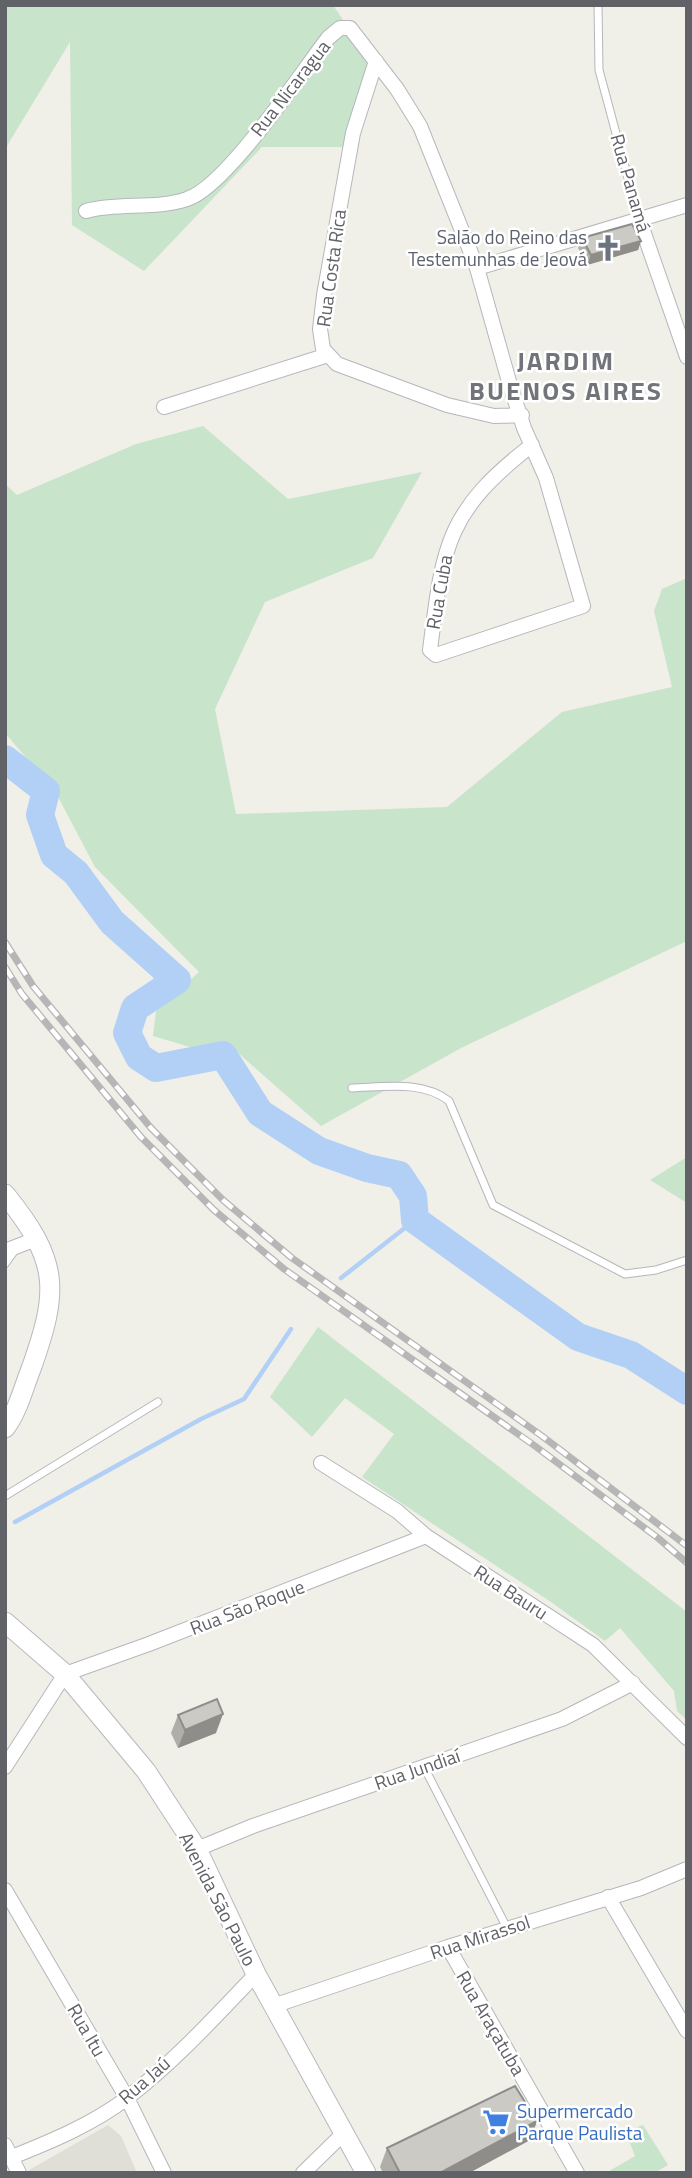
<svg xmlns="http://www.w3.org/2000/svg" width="692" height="2178" font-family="'Titillium Web',sans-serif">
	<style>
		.education { fill: #dfded7 }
		.green { fill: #c8e4cb }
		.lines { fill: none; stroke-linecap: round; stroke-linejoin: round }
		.stream { stroke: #b2d0f6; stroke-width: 4.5 }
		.river { stroke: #b2d0f6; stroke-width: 28 }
		.service-casing { stroke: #b5b7bb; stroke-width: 9 }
		.minor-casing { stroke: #b5b7bb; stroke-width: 16 }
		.secondary-casing { stroke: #b7b9be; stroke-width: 21 }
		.service { stroke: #fff; stroke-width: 7 }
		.minor { stroke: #fff; stroke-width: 14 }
		.secondary { stroke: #fff; stroke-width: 19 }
		.rail-casing { stroke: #b6b6b7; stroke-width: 7 }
		.rail { stroke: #fff; stroke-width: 4.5; stroke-dasharray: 13; stroke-linecap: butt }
		.wall { fill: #afaea9 }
		.shaded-wall { fill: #8e8d8a }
		.building { fill: #cbcac5; stroke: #8e8d8a; stroke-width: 2 }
		.labels { text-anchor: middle; stroke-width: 5; stroke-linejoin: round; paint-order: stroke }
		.street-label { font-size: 19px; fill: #606267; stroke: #fff }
		.worship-label { font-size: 19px; fill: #5b616d; stroke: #fff; text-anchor: end }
		.shop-label { font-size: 19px; fill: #366cbe; stroke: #fff; text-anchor: start }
		.district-label { font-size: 26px; font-weight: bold; letter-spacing: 2px; fill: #717479; stroke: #fff }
	</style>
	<rect width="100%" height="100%" fill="#f0efe8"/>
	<!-- education -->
	<path class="education" d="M108,2125L121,2136L137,2173H30L29,2170Z"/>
	<!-- green -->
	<path class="green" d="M5,5H333L373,65L344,147H262L144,271L72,225L70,42L5,149Z
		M203,426L288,499L422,472L373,558L265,602L215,709L236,814L447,807L562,712L672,687L654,611L662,589L687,578V941L461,1048L321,1126L228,1044L200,1050L153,1036L156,1011L199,972L95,867L56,793L5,733V484L17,495L136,444Z
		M687,1157V1203L650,1180Z
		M318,1327L687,1612V1720L677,1711L674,1691L620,1628L605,1641L551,1602L362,1477L394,1434L345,1398L312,1437L270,1397Z
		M643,2125L668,2165L654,2173H606L635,2156L625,2131Z"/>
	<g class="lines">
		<!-- stream -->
		<path class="stream" d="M341,1278L415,1220
			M15,1522L201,1419L244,1399L291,1329"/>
		<!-- river -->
		<path class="river" d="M5,759L46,791L40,815L54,855L76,873L112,922L177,980L135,1008L127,1033L139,1057L156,1068L223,1055L260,1113L319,1151L367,1168L399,1175L413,1196L415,1220L578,1337L631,1355L687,1391"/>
		<defs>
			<path id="service" d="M598,5L599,70L639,219
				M352,1088C384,1087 422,1080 449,1101L493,1205L625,1274L656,1270L687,1260
				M5,1264L15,1250
				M5,1496L158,1402
				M424,1767L507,1928"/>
			<path id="minor" d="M376,61L353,133L324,295L320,329L323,349L337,364L447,405L494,416L522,415
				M86,211C119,202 155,210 187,199C226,187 301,73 328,38L340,28H350L397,89L420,126L477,268L510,385L524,428L546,478L583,606L436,655L430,650C443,547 445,512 532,445
				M639,219L687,357
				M477,268L687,205
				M164,407L328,355
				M5,1251L36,1239
				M321,1463L397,1511L426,1536L593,1645L687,1738
				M5,1767L65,1674L149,1644L426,1536
				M197,1849L253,1826L562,1719L633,1683
				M5,1890L127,2098L164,2173
				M608,1897L687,2031
				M448,1947L577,2173
				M273,2006L448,1947L641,1888L687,1869
				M5,2145L19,2173
				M12,2157C52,2141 93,2124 127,2098C174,2062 216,2016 256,1974
				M303,2173L343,2134"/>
			<path id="secondary" d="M5,1194C60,1262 59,1290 31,1369C23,1389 18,1411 5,1428
				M5,1622L65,1674L146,1771L197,1849L256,1974L366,2173"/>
		</defs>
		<!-- service casing -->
		<use href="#service" class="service-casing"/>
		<!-- minor casing -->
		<use href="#minor" class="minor-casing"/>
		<!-- secondary casing -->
		<use href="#secondary" class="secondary-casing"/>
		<!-- service -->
		<use href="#service" class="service"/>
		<!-- minor -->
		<use href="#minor" class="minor"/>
		<!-- secondary -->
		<use href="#secondary" class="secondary"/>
		<defs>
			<path id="rail" d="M5,942L33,986L151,1128L223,1200L292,1258L542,1436L687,1546
				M5,967L22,994L141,1137L214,1210L284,1269L535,1446L658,1538L687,1563"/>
		</defs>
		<!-- rail casing -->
		<use href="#rail" class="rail-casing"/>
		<!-- rail -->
		<use href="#rail" class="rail"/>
	</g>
	<!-- wall -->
	<path class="wall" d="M582,238L641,241L638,250L587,265L578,248Z
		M178,1715L216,1733L178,1748L171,1733Z
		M537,2121L530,2140L469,2173H383L380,2167L387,2148Z"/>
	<!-- shaded-wall -->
	<path class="shaded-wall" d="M641,241L638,250L587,265L591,255Z
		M223,1714L216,1733L178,1748L185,1730Z
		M537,2121L530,2140L469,2173H440Z"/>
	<!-- building -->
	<path class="building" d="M632,224L641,241L591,255L582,238Z
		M217,1699L223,1714L185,1730L178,1715Z
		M515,2086L537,2121L440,2173H400L387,2148Z"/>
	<!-- icons -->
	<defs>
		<symbol id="church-bare" viewBox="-9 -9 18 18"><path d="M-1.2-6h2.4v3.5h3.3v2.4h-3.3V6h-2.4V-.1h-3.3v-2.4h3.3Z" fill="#6b7280" stroke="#fff" stroke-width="2.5" paint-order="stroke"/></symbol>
		<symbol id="supermarket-bare" viewBox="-9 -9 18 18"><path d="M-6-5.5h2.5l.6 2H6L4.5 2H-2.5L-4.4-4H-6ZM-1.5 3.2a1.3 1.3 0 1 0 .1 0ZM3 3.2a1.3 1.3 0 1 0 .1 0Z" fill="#3f7fe0" stroke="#fff" stroke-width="2.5" paint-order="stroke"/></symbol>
	</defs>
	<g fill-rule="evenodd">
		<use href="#church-bare" x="589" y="229" width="38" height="38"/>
		<use href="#supermarket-bare" x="477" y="2103" width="38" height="38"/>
	</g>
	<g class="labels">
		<!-- street labels -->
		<g class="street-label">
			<text transform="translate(290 88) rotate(-52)" y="7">Rua Nicaragua</text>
			<text transform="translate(631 183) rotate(74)" y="7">Rua Panamá</text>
			<text transform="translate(331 268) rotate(-82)" y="7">Rua Costa Rica</text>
			<text transform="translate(439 592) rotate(-80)" y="7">Rua Cuba</text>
			<text transform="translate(511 1592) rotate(33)" y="7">Rua Bauru</text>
			<text transform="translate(247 1607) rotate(-21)" y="7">Rua São Roque</text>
			<text transform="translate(417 1769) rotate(-19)" y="7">Rua Jundiaí</text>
			<text transform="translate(218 1899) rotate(63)" y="7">Avenida São Paulo</text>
			<text transform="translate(480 1937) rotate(-18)" y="7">Rua Mirassol</text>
			<text transform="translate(491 2023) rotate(60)" y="7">Rua Araçatuba</text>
			<text transform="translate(87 2030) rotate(60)" y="7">Rua Itu</text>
			<text transform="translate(144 2080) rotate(-41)" y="7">Rua Jaú</text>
		</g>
		<!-- worship labels -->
		<g class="worship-label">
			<text x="587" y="244">Salão do Reino das<tspan x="587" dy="22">Testemunhas de Jeová</tspan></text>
		</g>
		<!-- shop labels -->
		<g class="shop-label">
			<text x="517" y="2118">Supermercado<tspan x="517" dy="22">Parque Paulista</tspan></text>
		</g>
		<!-- district labels -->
		<g class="district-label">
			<text x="566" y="370">JARDIM<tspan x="566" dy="30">BUENOS AIRES</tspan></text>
		</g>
	</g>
	<!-- border -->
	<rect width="692" height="2178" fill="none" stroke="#606267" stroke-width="14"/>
</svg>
